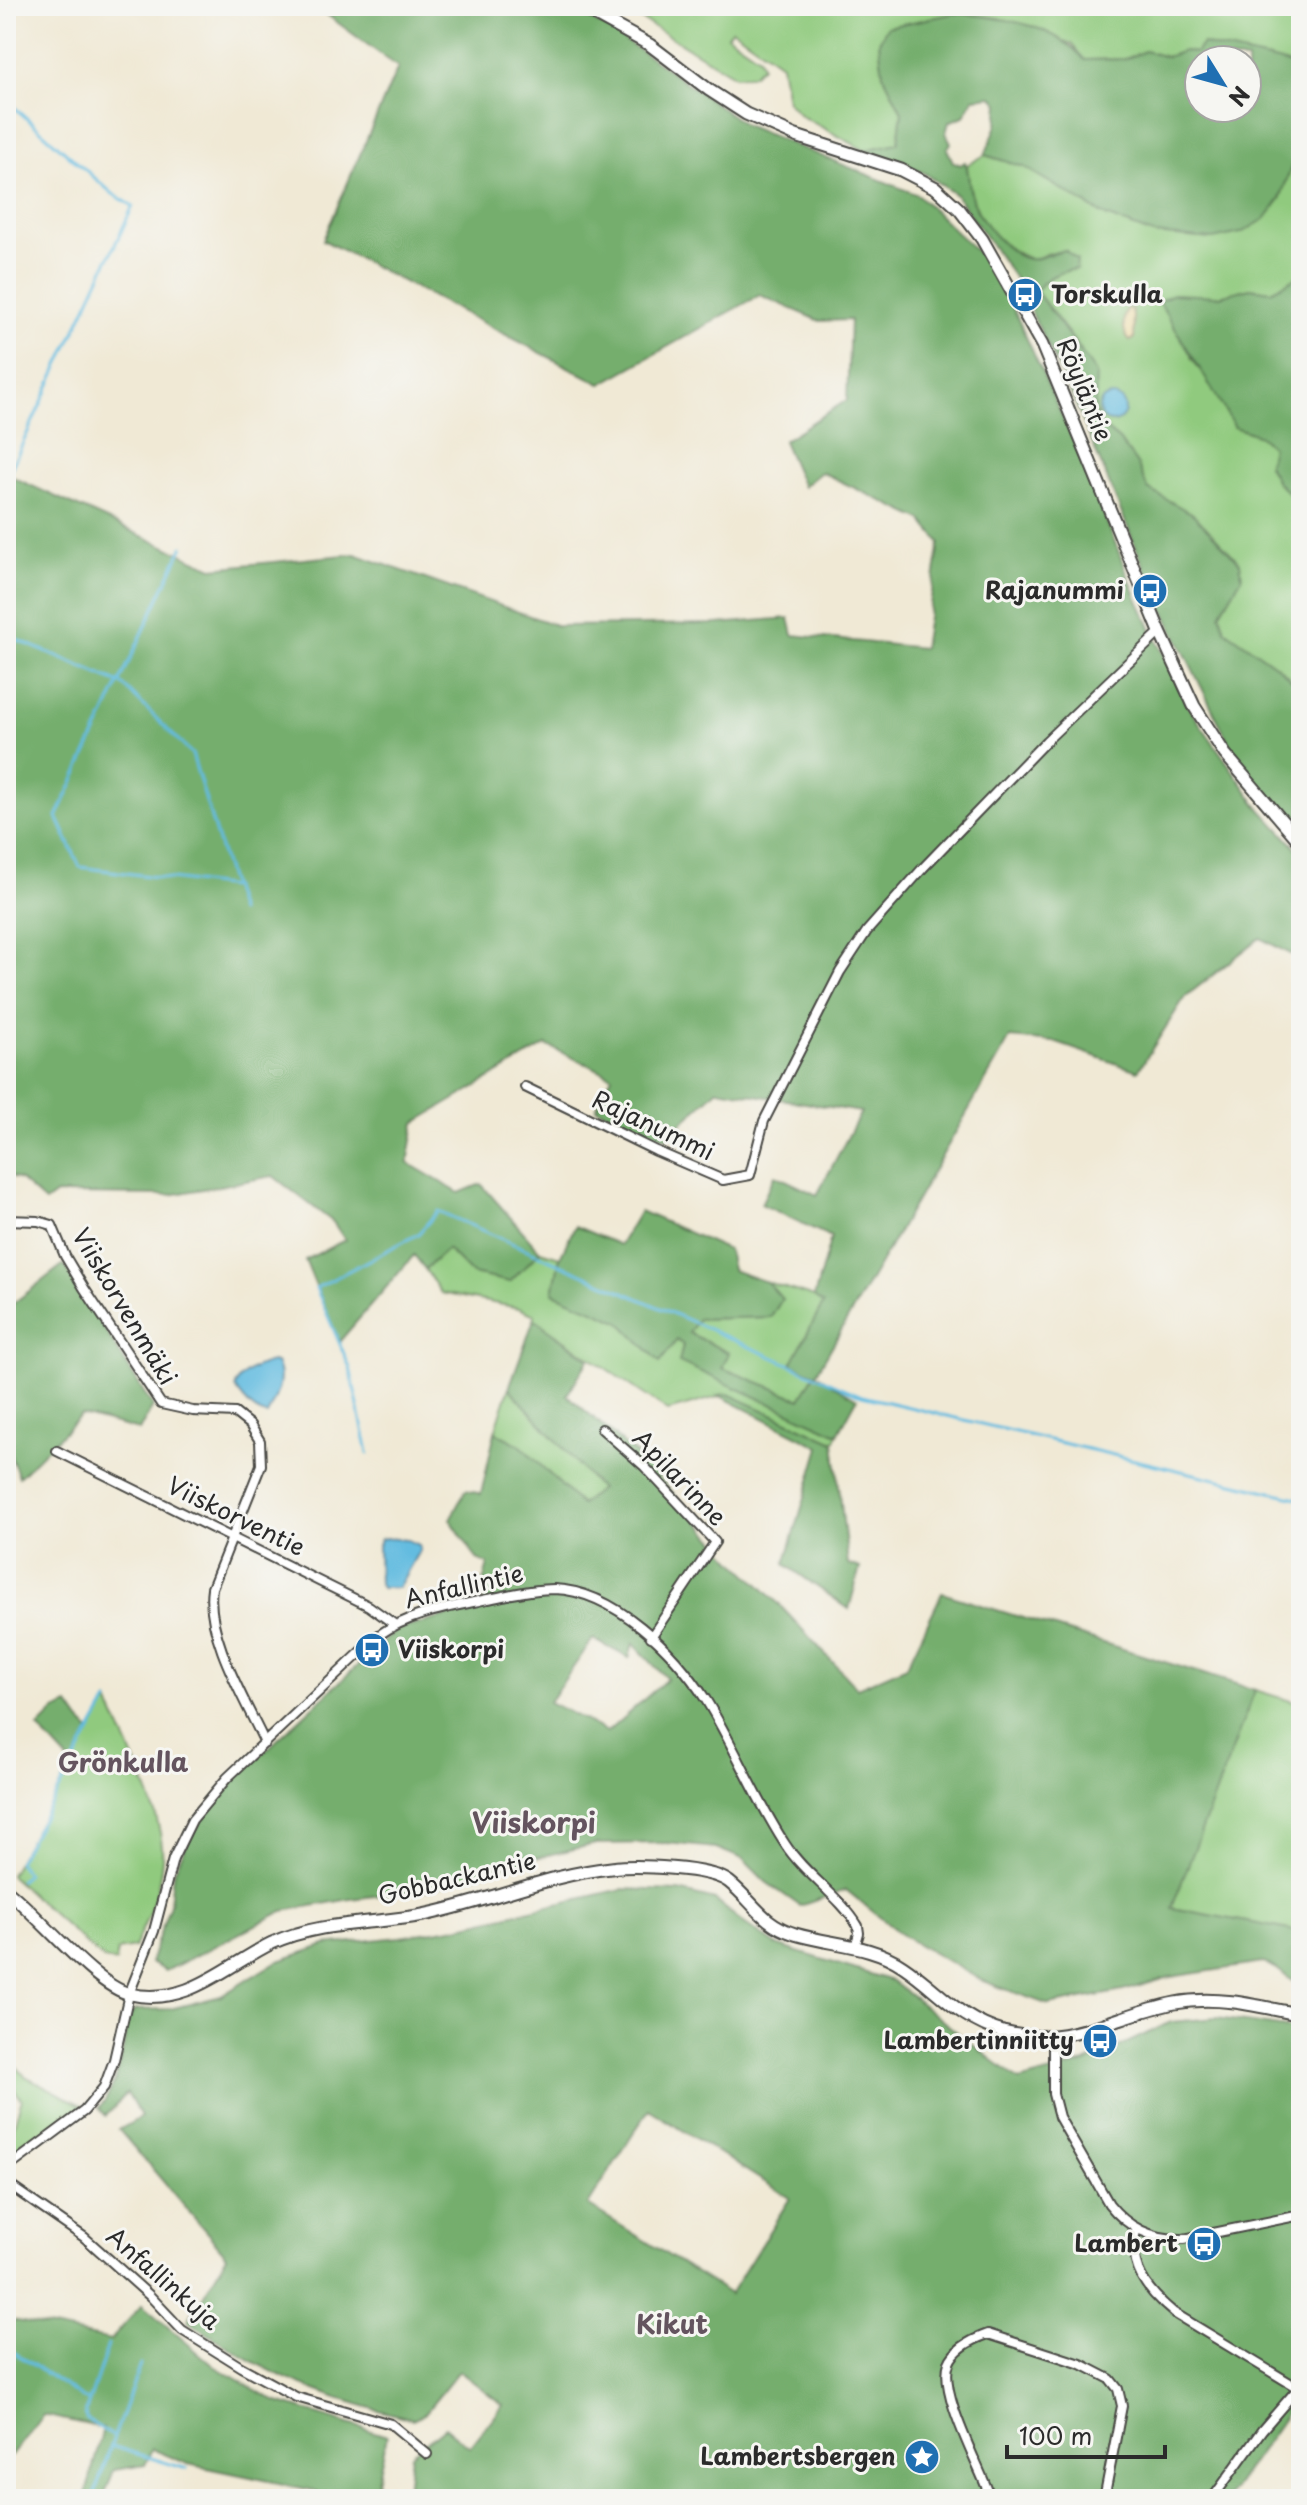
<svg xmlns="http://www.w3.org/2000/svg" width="1307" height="2505" font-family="'Playpen Sans',sans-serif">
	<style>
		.green { fill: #90ca7e; stroke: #5e7a54; stroke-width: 2 }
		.forest { fill: #74ae6d; stroke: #506c4c; stroke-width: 2; fill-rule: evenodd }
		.sand { fill: #eeda9e; stroke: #8c8264; stroke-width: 2 }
		.water { fill: #63bce0; stroke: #477486; stroke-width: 2 }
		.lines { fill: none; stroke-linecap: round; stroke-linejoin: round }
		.stream { stroke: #63bce0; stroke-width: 3 }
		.minor-casing { stroke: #494844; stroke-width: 12 }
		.tertiary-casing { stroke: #494844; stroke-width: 15 }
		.minor { stroke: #fff; stroke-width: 8 }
		.tertiary { stroke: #fff; stroke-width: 11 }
		.labels { text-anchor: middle; stroke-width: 6; stroke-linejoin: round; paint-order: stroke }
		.poi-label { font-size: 24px; font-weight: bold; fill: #2b2b2b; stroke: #f6f6f2; text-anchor: end }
		.street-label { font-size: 24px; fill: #2b2b2b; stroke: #f6f6f2 }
		.neighbourhood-label { font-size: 26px; font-weight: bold; fill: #64545f; stroke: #f6f6f2 }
		.quarter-label { font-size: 28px; font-weight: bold; fill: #64545f; stroke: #f6f6f2 }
	</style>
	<rect width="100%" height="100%" fill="#f6f6f2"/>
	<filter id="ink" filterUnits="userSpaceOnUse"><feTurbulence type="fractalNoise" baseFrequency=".0125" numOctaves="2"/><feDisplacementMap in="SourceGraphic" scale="16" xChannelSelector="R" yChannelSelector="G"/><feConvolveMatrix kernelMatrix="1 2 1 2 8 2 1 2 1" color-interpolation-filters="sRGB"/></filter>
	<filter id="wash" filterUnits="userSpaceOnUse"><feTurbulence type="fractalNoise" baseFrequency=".006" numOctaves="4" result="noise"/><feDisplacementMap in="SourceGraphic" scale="32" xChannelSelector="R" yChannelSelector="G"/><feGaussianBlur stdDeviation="1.8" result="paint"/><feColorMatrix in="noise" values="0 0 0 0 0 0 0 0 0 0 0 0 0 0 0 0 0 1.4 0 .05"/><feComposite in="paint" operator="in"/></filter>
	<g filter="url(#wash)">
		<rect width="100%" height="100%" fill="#f0e9d5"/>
		<!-- green -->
		<path class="green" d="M619,6H1281L1301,23V62L1294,66C1264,56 1233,53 1203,44L1195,53L1184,51L1166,57L1145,51L1125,59L1084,60L1072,44L1000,18L957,13L887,28L879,42L883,74L902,112L898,143L864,150L801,116L787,101L781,64L732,29L727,35L759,57L762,66L753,75L735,76Z
			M1301,139V275L1271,291L1250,288L1220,296H1199L1191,357L1214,390L1234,427L1260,436L1272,447L1268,465L1277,482L1301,505V689L1278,667L1225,630L1220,614L1241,578L1240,563L1194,515L1148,489L1137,464L1119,440L1102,426L1095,411L1081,350L1036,291C1047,276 1059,272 1076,269L1049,253L1032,260C990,243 969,209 967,165L985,155L1024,167L1106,216L1153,234L1213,239L1280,199Z
			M447,1249L472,1274L510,1282L540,1251L560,1257L553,1293L619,1321L660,1362L676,1340L683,1344L680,1362L838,1434L834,1442L728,1394L668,1411L534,1319L535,1315L519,1308L441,1293L425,1269Z
			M767,1282L814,1297L823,1304L792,1363L815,1374L800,1399L722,1368L689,1333L697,1319L771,1317L782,1299Z
			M509,1388L601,1489L581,1505L520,1445L495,1432Z
			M1255,1690L1301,1704V1932L1171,1908Z
			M108,1701C125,1741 166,1818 162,1859C160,1890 148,1919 134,1947L118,1950L116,1962L104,1960L10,1875Z
			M6,2055L25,2076L83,2106L40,2136L29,2139L12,2156L6,2157V2149L22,2099L6,2080Z"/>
		<!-- forest -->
		<path class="forest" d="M315,6H566L603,26L659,63L745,125L918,195L979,254L1012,306L1083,462L1137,598L1189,708L1257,805L1301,853V962L1293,955L1260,938L1185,997L1138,1071L1054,1042L1010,1038L816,1374L857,1399L838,1434L679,1362L683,1345L677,1340L660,1362L619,1321L553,1293L560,1257L575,1226L620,1245L640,1211L728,1250L732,1270L767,1282L782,1299L771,1317L698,1319L689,1333L729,1353L722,1368L800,1399L815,1374L791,1364L823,1304L814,1297L831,1237L761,1204L775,1175L817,1195L861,1112L718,1089L666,1138L596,1108L612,1076L546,1045L415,1123L408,1163L459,1193L481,1184L540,1251L510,1282L472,1274L447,1249L425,1269L414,1255L339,1342L305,1260L345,1240L333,1222L273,1176L170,1195L56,1194L45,1202L20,1180L6,1174V474L212,568L355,554L558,626L717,624L789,618L793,635L923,648L940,542L922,520L821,472L803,487L783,441L847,400L850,320L820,321L760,295L601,384L323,240L398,67Z
			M957,13C1003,18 1053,23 1085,60L1125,59L1145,51L1166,57L1184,51L1195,53L1203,44C1233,53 1264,56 1294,66L1301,62V139L1280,199L1265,219L1241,233L1213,239L1153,234L1106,216L1024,167L985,155L997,125L999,104L993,96L974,98L964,116L949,122L946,133L951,143L947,149L953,162L960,165L965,162C970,173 968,187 972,199C977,218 1012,262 1034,259C1044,257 1054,252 1065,250L1077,260L1076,269C1059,272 1047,276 1036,291L1096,373L1095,411L1102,426L1119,440L1137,464L1148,489L1194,515L1240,563L1242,577L1220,614L1225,630L1278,667L1301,689V833L1238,761L1157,597L1071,393L1014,277L956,195L924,173L864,150L898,143L902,112L883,74L879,42L887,27ZM1199,60H1247V108H1199Z
			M1301,275V505L1277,482L1268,465L1272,447L1260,436L1234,427C1211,384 1183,344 1159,301L1173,294L1220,296L1250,288L1271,291Z
			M64,1264L153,1407L139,1430L81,1415L19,1477L6,1445V1309Z
			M534,1319L589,1359L567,1395L646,1463L731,1558L772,1597L857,1688L907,1666L942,1593L1255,1690L1172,1908L1301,1932V1986C1285,1980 1283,1968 1263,1963L1170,1977L1123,1991L1049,2005L983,1981L903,1936L846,1890L800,1906L766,1882L743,1859L716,1848L667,1843L596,1844L513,1863L430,1889L351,1899L283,1911L166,1971L150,1963L170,1904L173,1874L181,1856L192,1833L234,1780L396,1630L485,1606L482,1586L488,1564L477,1559L450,1519L466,1490L481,1494L495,1432L520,1445L581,1505L600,1489L509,1388ZM593,1639L629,1658L633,1643L667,1679L607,1732L549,1702Z
			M728,1394L834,1442L848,1564L860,1568L849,1609L785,1564L820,1447L718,1395Z
			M69,1705L80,1721L91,1732L72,1765L38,1728L55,1711Z
			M622,1889L679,1891L715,1900L741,1921L776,1945L892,1981L1019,2081L1085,2063L1171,2022L1217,2018L1301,2030V2392L1227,2499H406L411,2454L445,2427L470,2447L503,2405L459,2371L426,2412L413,2419C381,2411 349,2403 318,2391C271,2375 229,2348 188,2321L227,2256L119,2130L141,2117L127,2093L106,2116L99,2108C121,2083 123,2048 128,2016L136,2010L170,2009L221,1996L276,1962L325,1945L400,1937L457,1927ZM649,2109L790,2198L730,2294L588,2205Z
			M142,2305L214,2366L275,2401L387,2436L373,2499H316L317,2491L188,2464L152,2449L145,2465L114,2470L103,2499H44L47,2494L85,2498L103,2428L43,2415L11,2456L6,2455V2325L13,2320L111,2340Z"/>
		<!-- sand -->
		<path class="sand" d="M1128,308L1132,310C1133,316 1135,333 1134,339L1130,341C1122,334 1122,315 1128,308Z"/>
		<!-- water -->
		<path class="water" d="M1099 409a13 13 0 1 1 26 0a13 13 0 1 1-26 0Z
			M271,1362L276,1363C286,1380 275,1398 267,1415C253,1413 244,1399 235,1388C239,1373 257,1366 271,1362Z
			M386,1538L408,1540L419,1545L420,1549L398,1588H381L379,1584L378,1545L381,1539Z"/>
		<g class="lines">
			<!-- stream -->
			<path class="stream" d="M6,100L113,194L133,206L6,479
				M183,546L57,817L80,867L232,887
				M6,635L122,684L192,754L239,912
				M368,1453L350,1368L316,1288L418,1234L438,1211L862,1396L1301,1499
				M20,1880L27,1874L18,1862L108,1701
				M6,2347L89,2402L85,2413L86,2419L114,2437L93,2499
				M89,2402L108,2345
				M114,2437L140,2365
				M111,2446L187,2469"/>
		</g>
	</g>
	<g filter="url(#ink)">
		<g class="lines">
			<defs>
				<path id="minor" d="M525,1087L656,1151L723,1180L750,1175L764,1121L840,972L867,931L923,868L1046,741L1160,632
					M6,1220L38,1221L52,1225L65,1256L84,1288L161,1404L193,1411L235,1413L250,1425L260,1441L261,1465L212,1588C205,1635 245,1700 265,1743
					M602,1429L644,1466L715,1542L651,1637
					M57,1451L369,1606L394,1624
					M1053,2037V2094L1059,2117L1109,2204C1128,2228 1153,2240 1184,2239L1301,2215
					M6,2169L84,2111L104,2087L114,2060L129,1994L154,1931L173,1859L192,1820L227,1778L379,1635C410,1613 451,1607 488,1599C509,1595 531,1589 554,1589C615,1591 675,1652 706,1700C735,1747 755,1798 785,1844C805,1875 839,1895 858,1926L859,1933L855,1947
					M6,2183L84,2237L150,2296L182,2330L241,2367L296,2397L391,2424L427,2454
					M1136,2230C1128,2266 1146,2290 1174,2313L1298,2388
					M991,2499C980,2467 938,2392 949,2363C955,2348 974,2339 988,2334L1081,2364L1110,2379L1118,2389L1122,2406L1104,2499
					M1212,2499L1262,2430L1300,2386"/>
				<path id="tertiary" d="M579,6L650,45L709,90L746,114L796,136L901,170L936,188L959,209L982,239L1042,345L1160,632L1194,706L1225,754L1301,843
					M6,1890C39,1915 95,1986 130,1994C187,2007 225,1966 272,1943C318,1922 369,1924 418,1916C483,1904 544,1875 611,1868C635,1865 710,1867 729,1882C753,1901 761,1923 795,1934C831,1945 871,1944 903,1966C939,1990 958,2019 1003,2032C1069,2049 1113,2015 1175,2003C1218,1995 1259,2006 1301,2015"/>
			</defs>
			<!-- minor casing -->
			<use href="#minor" class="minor-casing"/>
			<!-- tertiary casing -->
			<use href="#tertiary" class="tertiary-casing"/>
			<!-- minor -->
			<use href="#minor" class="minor"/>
			<!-- tertiary -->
			<use href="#tertiary" class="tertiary"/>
		</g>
	</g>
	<!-- icons -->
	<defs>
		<symbol id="bus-disc" viewBox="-11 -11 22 22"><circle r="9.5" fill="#1f6fb2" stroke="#f6f6f2"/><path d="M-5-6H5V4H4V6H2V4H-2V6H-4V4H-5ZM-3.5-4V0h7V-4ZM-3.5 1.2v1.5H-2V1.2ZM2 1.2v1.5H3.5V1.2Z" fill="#fff"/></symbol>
		<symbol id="sight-disc" viewBox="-11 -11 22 22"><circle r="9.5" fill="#1f6fb2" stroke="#f6f6f2"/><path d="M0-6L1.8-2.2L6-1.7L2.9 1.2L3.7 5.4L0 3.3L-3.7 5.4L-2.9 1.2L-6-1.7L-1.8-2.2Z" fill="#fff"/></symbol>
	</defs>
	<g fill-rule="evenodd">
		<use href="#bus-disc" x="1005" y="275" width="40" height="40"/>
		<use href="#bus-disc" x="1130" y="571" width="40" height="40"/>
		<use href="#bus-disc" x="352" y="1630" width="40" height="40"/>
		<use href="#bus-disc" x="1080" y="2021" width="40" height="40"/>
		<use href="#bus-disc" x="1184" y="2224" width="40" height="40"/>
		<use href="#sight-disc" x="902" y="2437" width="40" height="40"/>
	</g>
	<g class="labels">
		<!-- poi labels -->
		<g class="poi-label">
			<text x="1051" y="303" text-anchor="start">Torskulla</text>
			<text x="1124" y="599">Rajanummi</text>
			<text x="398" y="1658" text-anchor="start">Viiskorpi</text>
			<text x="1074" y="2049">Lambertinniitty</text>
			<text x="1178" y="2252">Lambert</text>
			<text x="896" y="2465">Lambertsbergen</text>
		</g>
		<!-- street labels -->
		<g class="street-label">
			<text transform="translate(1084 390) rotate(68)" y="8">Röyläntie</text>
			<text transform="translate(653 1126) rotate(25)" y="8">Rajanummi</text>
			<text transform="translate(124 1307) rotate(59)" y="8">Viiskorvenmäki</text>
			<text transform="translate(679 1478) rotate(46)" y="8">Apilarinne</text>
			<text transform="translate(236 1517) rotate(26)" y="8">Viiskorventie</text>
			<text transform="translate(464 1587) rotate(-13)" y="8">Anfallintie</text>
			<text transform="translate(457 1879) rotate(-13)" y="8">Gobbackantie</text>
			<text transform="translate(163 2279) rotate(41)" y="8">Anfallinkuja</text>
		</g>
		<!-- neighbourhood labels -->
		<g class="neighbourhood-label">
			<text x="123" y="1772">Grönkulla</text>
			<text x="672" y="2334">Kikut</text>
		</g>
		<!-- quarter labels -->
		<g class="quarter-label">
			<text x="534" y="1833">Viiskorpi</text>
		</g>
	</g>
	<!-- margin -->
	<rect width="1307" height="2505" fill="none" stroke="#f6f6f2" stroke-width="32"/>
	<!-- north arrow -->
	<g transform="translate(1223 84) rotate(127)"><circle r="38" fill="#f6f6f2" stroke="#a5a5a2" stroke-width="2"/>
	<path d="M0-6L14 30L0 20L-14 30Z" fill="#1f6fb2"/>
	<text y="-12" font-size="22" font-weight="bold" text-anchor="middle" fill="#2b2b2b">N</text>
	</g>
	<!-- scale -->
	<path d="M1007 2445v12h158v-12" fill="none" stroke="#2b2b2b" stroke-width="4"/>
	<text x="1019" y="2445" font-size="24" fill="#2b2b2b" stroke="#f6f6f2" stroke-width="6" paint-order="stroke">100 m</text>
</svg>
